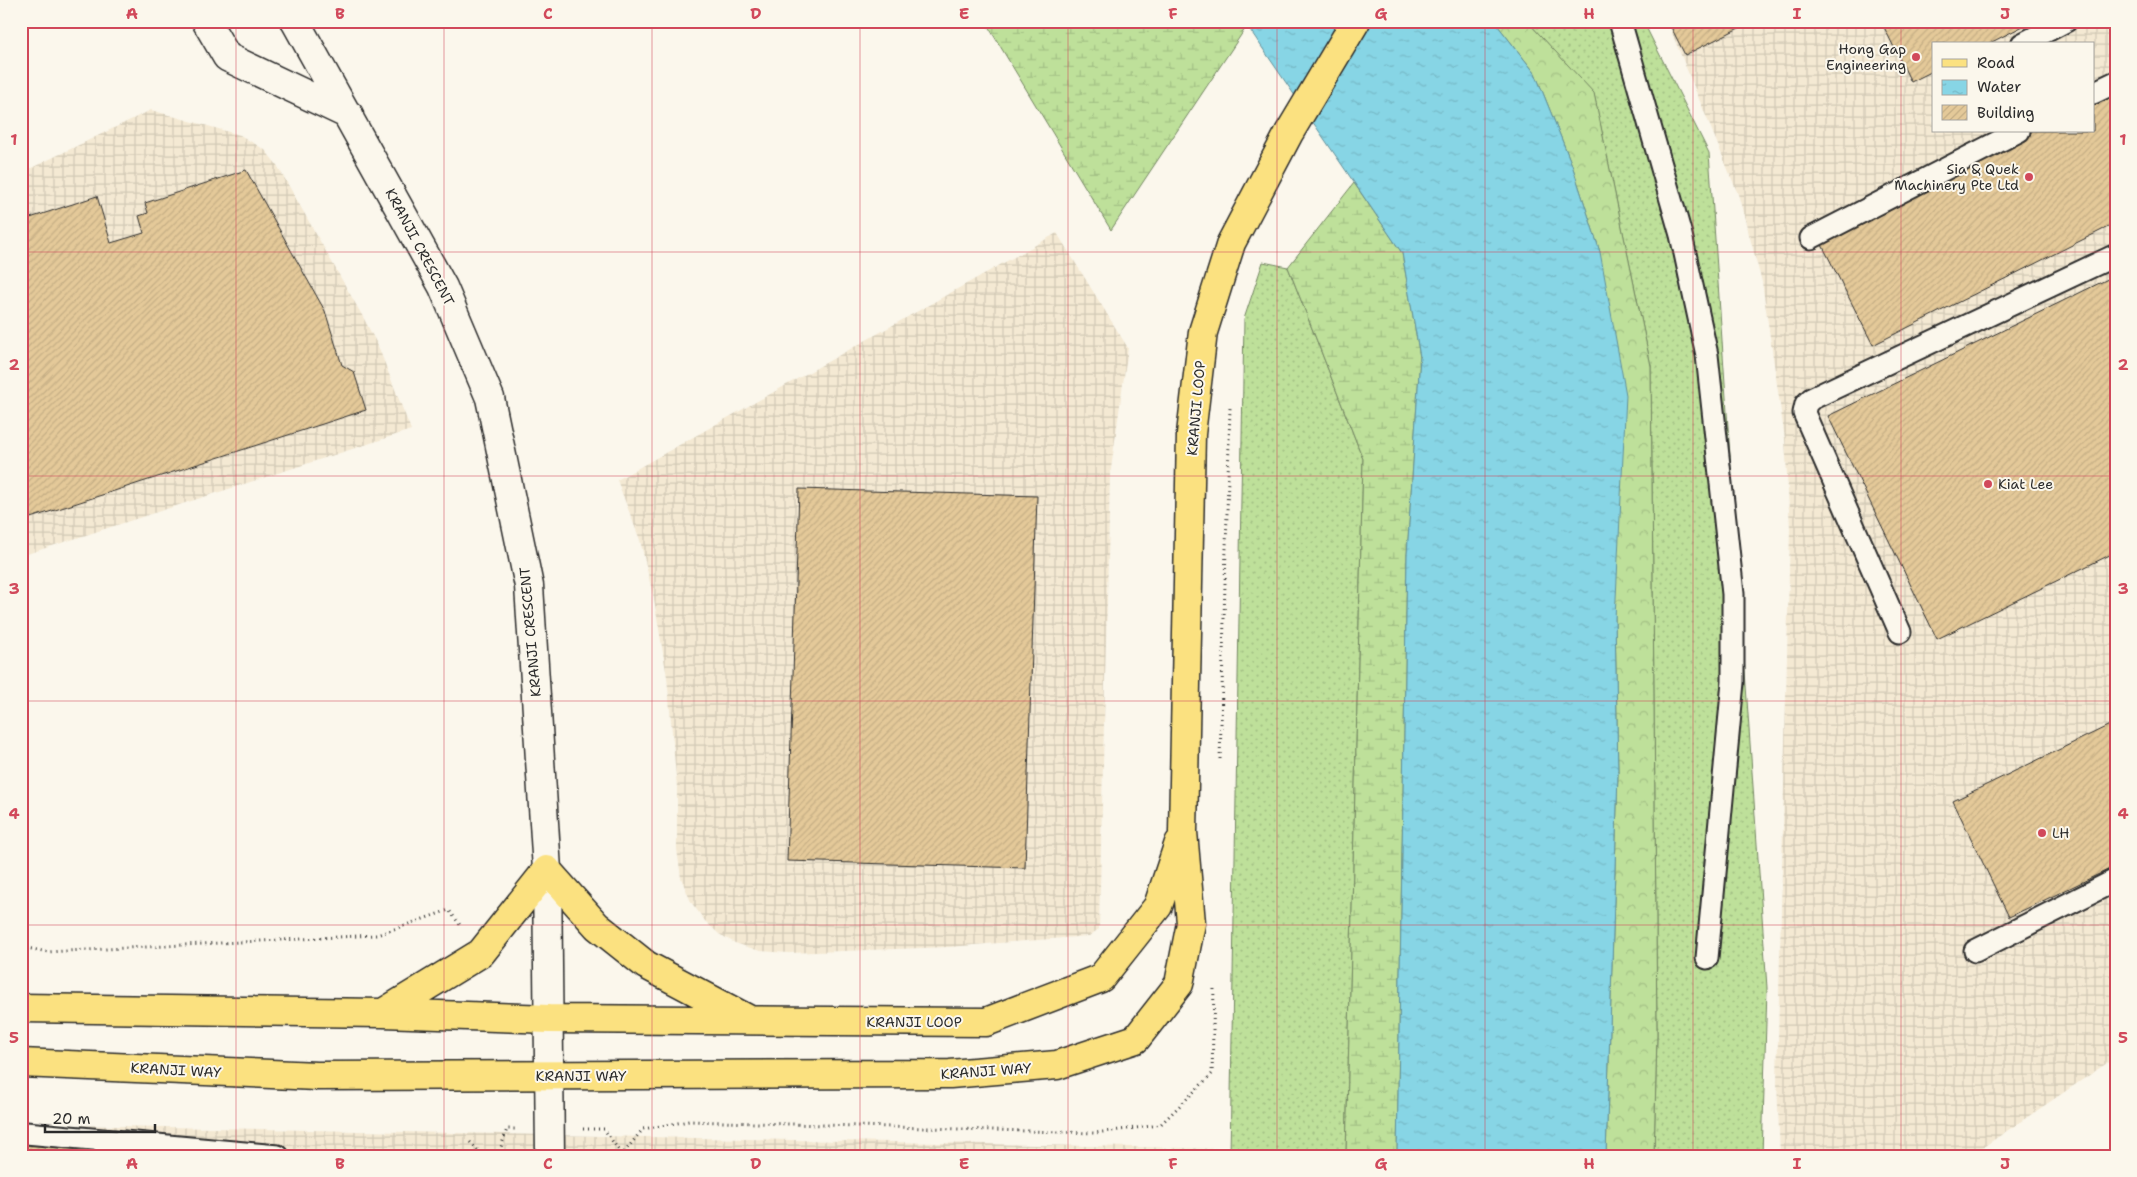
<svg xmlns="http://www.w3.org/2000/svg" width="2137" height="1177" font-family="'Shantell Sans',sans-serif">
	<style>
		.industrial { fill: url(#industrial-grid); fill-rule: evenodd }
		.grass { fill: url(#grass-dots); stroke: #748662 }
		.forest { fill: url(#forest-crowns); stroke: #748662 }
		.wetland { fill: url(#wetland-marsh); stroke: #748662 }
		.water { fill: url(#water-ripples); stroke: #62919b }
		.building { fill: url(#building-hatch); stroke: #2b2b2b }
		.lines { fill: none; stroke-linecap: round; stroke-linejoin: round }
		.lane-casing { stroke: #2b2b2b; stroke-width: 25 }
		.street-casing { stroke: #2b2b2b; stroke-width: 31 }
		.primary-casing { stroke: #2b2b2b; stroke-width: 31 }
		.path { stroke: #2b2b2b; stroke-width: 3; stroke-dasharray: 1 4; stroke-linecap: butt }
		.lane { stroke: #fbf7ec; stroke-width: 21 }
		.street { stroke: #fbf7ec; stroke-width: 28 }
		.primary { stroke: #fbe180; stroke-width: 28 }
		.grid { fill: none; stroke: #d1495b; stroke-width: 1; stroke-opacity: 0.55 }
		.poi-dot { fill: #d1495b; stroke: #fbf7ec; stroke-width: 2 }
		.labels { text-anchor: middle; stroke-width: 4; stroke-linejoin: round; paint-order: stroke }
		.poi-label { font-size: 14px; fill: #2b2b2b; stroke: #fbf7ec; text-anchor: end }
		.street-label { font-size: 14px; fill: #2b2b2b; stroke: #fbf7ec }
		.neatline { fill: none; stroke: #d1495b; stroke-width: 2 }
		.grid-label { font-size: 16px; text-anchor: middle; font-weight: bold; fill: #d1495b }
	</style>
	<defs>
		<pattern id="industrial-grid" width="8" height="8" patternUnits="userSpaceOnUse" patternTransform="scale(1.25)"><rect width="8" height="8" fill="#f4e9d3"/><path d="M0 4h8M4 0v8" fill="none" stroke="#d1c8b5"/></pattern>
		<pattern id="grass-dots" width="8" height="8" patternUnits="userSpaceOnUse" patternTransform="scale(1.25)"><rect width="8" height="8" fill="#bee09a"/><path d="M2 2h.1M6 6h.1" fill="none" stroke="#a3c085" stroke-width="1.8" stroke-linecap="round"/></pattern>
		<pattern id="forest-crowns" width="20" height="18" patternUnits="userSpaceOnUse" patternTransform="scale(1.25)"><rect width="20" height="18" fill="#bee09a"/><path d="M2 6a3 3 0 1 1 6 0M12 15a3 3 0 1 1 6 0" fill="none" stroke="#a3c085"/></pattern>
		<pattern id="wetland-marsh" width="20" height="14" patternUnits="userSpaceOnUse" patternTransform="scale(1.25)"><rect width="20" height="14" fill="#bee09a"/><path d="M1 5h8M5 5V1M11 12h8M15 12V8" fill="none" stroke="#a3c085"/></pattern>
		<pattern id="water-ripples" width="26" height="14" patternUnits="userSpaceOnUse" patternTransform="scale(1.25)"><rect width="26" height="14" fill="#87d5e5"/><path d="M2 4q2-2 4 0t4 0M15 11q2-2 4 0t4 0" fill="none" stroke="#75b7c5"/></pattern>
		<pattern id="building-hatch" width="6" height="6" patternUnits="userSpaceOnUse" patternTransform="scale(1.25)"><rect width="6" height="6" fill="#e4c999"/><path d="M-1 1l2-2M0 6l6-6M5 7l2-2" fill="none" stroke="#c4ad84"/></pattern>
	</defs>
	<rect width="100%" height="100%" fill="#fbf7ec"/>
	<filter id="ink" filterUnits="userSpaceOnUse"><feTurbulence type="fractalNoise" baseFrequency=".02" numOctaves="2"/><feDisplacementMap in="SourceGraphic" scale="10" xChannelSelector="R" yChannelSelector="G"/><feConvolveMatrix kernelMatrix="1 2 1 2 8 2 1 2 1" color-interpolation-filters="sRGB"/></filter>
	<g filter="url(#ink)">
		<!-- industrial -->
		<path class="industrial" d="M1667,21H2116V1057L1970,1156H1780L1777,1082L1790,528L1785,439L1762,282L1738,194ZM1933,44H2093V131H1933Z
			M151,110L240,135L265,150L277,165L363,317L378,346L411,430L21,556V173Z
			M1057,233L1128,348L1110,476L1099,929L1089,936L949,947L789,953L760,951L735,943L719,934L705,921L691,902L681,878L677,849V787L667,677L654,599L640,540L617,480Z
			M21,1124L1230,1149V1156H21Z"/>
		<!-- grass -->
		<path class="grass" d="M1527,21H1643L1709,153L1767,988L1762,1156H1654L1657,1034L1651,366L1594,94Z
			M1263,262L1288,267L1363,459L1346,1156H1230L1244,319Z"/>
		<!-- forest -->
		<path class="forest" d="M1494,21H1527L1594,93L1651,366L1657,1034L1654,1156H1606L1618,773L1615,619L1600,252L1572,165L1535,73Z"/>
		<!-- wetland -->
		<path class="wetland" d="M985,21H1244L1247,26L1111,230Z
			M1354,183L1402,253L1420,357L1407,555L1397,1156H1346L1363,459L1288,267Z"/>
		<!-- water -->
		<path class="water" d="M1244,21H1494L1535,73L1572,165L1600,252L1626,395L1615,619L1618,773L1606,1156H1397L1407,555L1420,357L1402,253Z"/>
		<!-- building -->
		<path class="building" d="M1668,21H1753L1685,55Z
			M1881,21H2033L1988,44H1933V71L1911,82Z
			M2116,90V223L1873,345L1819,239L2033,131H2093V101Z
			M246,170L325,311L342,365L354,372L366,410L21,521V221L97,196L111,243L144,233L139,216L148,213L145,203Z
			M2116,275V552L1937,639L1828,416Z
			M799,489L1037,496L1025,868L787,861Z
			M2116,722V866L2009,917L1953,801Z
			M21,1143L152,1156H21Z"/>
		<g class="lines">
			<defs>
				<path id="lane" d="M1620,21L1681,235L1707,355L1733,594V682L1707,958
					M2022,44L2066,21
					M2093,93L2116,82
					M1811,238L2019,131
					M1900,632L1804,413L1806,404L1811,399L2116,255
					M1975,951L2116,880
					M26,1133L278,1156"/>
				<path id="street" d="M206,21L227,57L349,115
					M295,21L443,287L490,398L529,586L547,870L550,1156"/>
				<path id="primary" d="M21,1008L383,1013L549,1019L986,1022L1101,978L1158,906L1179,843
					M383,1013L481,953L547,870L597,926L646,965L748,1019
					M21,1063L317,1076L950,1074L1057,1065L1136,1039L1179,984L1191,923L1183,832L1191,434L1203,332L1231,243L1289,133L1356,21"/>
			</defs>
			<!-- lane casing -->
			<use href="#lane" class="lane-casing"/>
			<!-- street casing -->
			<use href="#street" class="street-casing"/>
			<!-- primary casing -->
			<use href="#primary" class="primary-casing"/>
			<!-- path -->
			<path class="path" d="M1220,759L1230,408
				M21,947L48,952L377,935L449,910L460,925
				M583,1129H604L622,1155
				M470,1142L483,1156
				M498,1156L507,1129H517
				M621,1156L643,1129L689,1121L1095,1133L1160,1125L1212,1074L1214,988"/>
			<!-- lane -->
			<use href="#lane" class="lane"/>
			<!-- street -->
			<use href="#street" class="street"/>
			<!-- primary -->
			<use href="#primary" class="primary"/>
		</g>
	</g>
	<!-- grid -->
	<path class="grid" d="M236,21V1156M444,21V1156M652,21V1156M860,21V1156M1068,21V1156M1277,21V1156M1485,21V1156M1693,21V1156M1901,21V1156M21,252H2116M21,476H2116M21,701H2116M21,925H2116"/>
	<!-- markers -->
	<g class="poi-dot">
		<circle cx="1916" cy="57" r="5"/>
		<circle cx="2029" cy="177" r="5"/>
		<circle cx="1988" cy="484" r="5"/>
		<circle cx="2042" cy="833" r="5"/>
	</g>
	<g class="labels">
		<!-- poi labels -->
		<g class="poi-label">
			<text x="1906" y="54">Hong Gap<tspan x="1906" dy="16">Engineering</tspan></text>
			<text x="2019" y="174">Sia &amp; Quek<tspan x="2019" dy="16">Machinery Pte Ltd</tspan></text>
			<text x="1998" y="489" text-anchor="start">Kiat Lee</text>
			<text x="2052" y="838" text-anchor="start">LH</text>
		</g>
		<!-- street labels -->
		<g class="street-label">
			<text transform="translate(420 247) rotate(62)" y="5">KRANJI CRESCENT</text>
			<text transform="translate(1196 408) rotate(-85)" y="5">KRANJI LOOP</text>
			<text transform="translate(530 632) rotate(-95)" y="5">KRANJI CRESCENT</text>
			<text x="914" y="1027">KRANJI LOOP</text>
			<text transform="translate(176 1070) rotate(3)" y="5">KRANJI WAY</text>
			<text transform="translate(986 1071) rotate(-4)" y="5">KRANJI WAY</text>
			<text x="581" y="1081">KRANJI WAY</text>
		</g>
	</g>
	<!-- margin -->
	<rect width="2137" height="1177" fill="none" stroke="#fbf7ec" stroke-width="55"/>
	<!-- legend -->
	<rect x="1932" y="42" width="162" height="90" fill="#fbf7ec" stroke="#a8a59f"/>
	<rect x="1942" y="59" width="25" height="8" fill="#fbe180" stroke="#a8a59f"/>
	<text x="1977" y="68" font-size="15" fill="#2b2b2b">Road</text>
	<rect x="1942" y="80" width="25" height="15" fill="url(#water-ripples)" stroke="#a8a59f"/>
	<text x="1977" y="92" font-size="15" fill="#2b2b2b">Water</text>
	<rect x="1942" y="105" width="25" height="15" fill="url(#building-hatch)" stroke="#a8a59f"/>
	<text x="1977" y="118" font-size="15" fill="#2b2b2b">Building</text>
	<!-- scale -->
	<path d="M45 1124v8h110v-8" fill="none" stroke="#2b2b2b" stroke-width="2.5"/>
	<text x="52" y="1124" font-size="15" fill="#2b2b2b" stroke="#fbf7ec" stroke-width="4" paint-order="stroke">20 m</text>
	<rect x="28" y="28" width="2082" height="1122" class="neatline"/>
	<g class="grid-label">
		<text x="132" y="19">A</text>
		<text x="340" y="19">B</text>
		<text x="548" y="19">C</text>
		<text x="756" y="19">D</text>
		<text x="964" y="19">E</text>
		<text x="1173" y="19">F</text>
		<text x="1381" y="19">G</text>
		<text x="1589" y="19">H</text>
		<text x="1797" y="19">I</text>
		<text x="2005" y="19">J</text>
		<text x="14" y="145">1</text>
		<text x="2123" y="145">1</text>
		<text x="14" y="370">2</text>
		<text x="2123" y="370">2</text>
		<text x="14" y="594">3</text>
		<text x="2123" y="594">3</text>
		<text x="14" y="819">4</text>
		<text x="2123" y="819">4</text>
		<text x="14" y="1043">5</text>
		<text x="2123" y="1043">5</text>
		<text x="132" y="1169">A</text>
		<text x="340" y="1169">B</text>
		<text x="548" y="1169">C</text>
		<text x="756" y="1169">D</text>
		<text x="964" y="1169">E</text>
		<text x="1173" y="1169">F</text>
		<text x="1381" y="1169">G</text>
		<text x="1589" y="1169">H</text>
		<text x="1797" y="1169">I</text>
		<text x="2005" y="1169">J</text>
	</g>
</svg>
